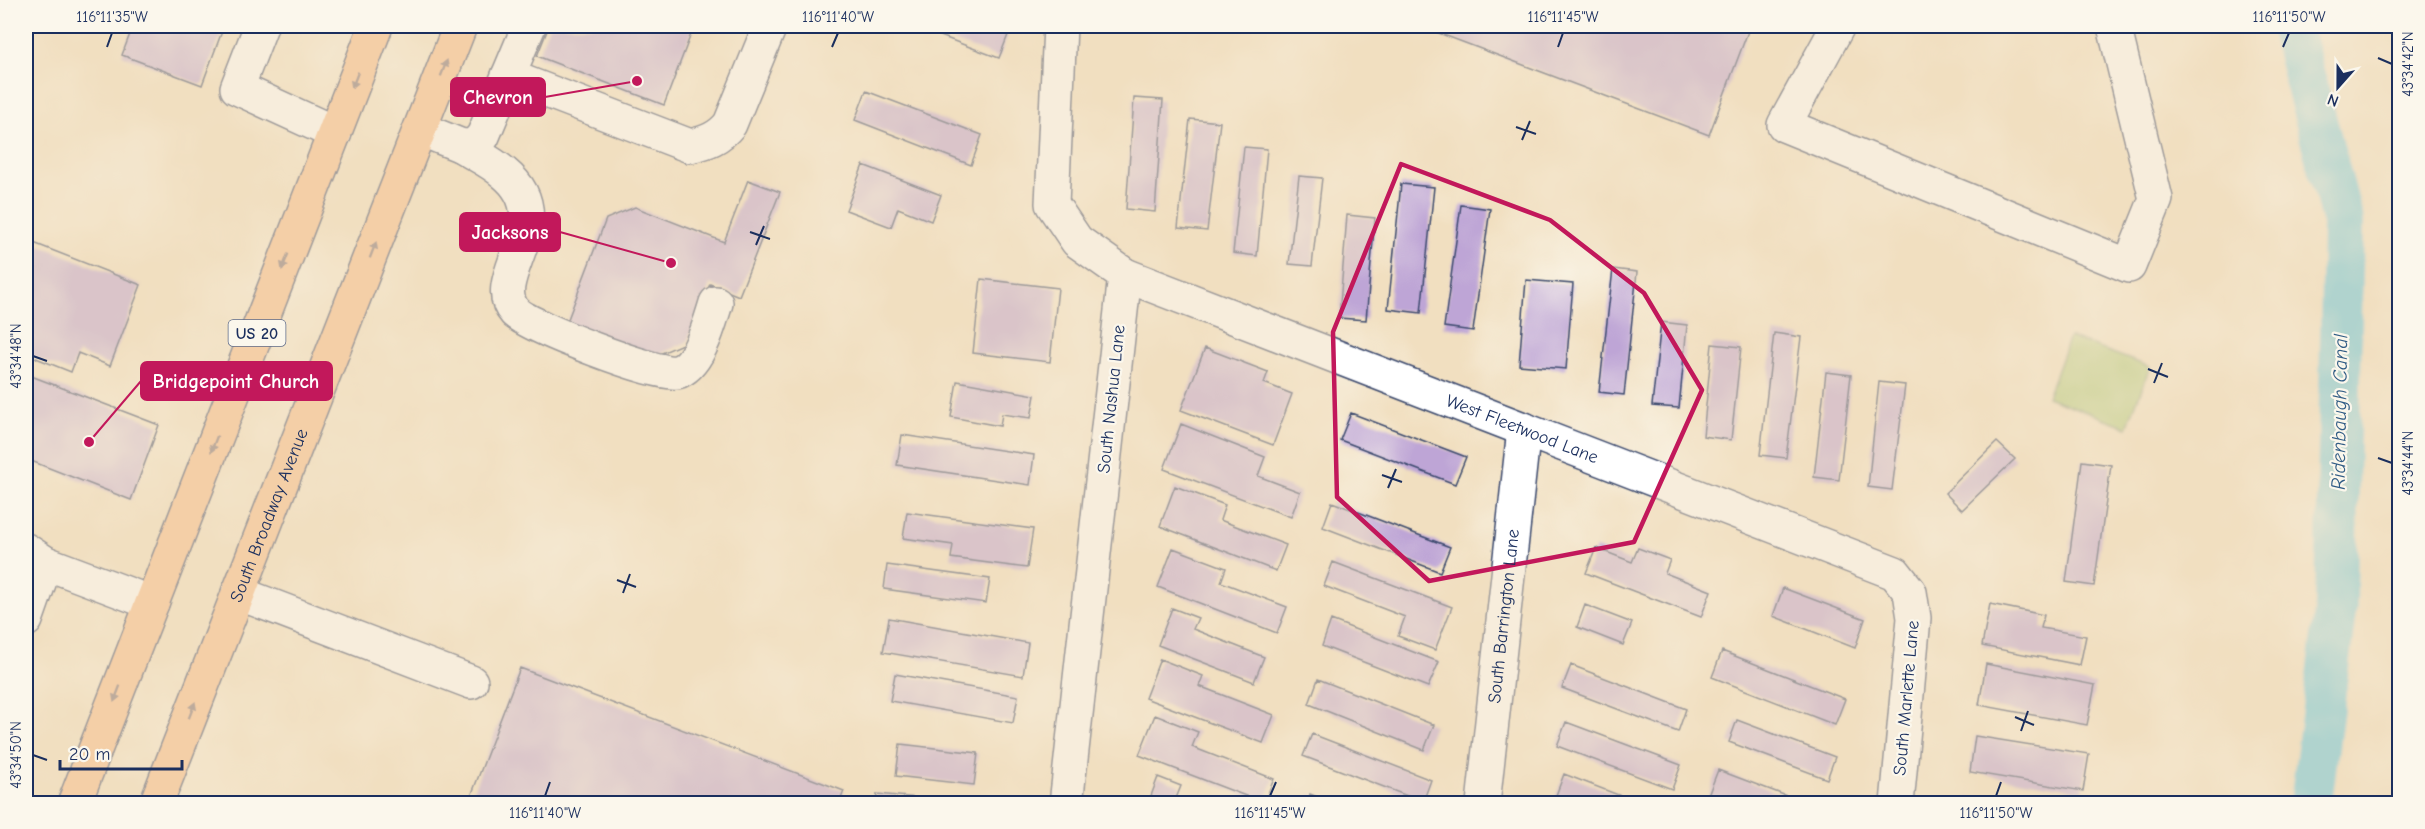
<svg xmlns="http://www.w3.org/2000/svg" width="2425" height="829" font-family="'Comic Neue',sans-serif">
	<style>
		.green { fill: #a4c56d; stroke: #607a66; stroke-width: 1.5 }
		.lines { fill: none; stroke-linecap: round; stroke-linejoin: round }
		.canal { stroke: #62c6e0; stroke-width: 42 }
		.building { fill: #bea5d6 }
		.minor-casing { stroke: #3b496d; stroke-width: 36 }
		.major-casing { stroke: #3b496d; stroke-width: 36 }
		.minor { stroke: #fff; stroke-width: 33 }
		.major { stroke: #f9bc8a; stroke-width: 33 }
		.oneway { fill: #7f6e72 }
		.marked { fill: none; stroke: #c2185b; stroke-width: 4.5; stroke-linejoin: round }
		.ticks { fill: none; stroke: #1b2f5e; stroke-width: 2 }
		.labels { text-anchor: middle; stroke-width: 4.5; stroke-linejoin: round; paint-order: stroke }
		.shield { fill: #fbf7ec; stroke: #5e6b89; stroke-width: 1.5 }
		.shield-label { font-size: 16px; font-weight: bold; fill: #1b2f5e }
		.street-label { font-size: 18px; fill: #1b2f5e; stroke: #fbf7ec }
		.water-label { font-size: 20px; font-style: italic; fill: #305c85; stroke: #fbf7ec }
		.leader { fill: none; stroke: #c2185b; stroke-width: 2 }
		.callout-dot { fill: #c2185b; stroke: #fbf7ec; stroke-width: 2 }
		.callout { fill: #c2185b; stroke: #c2185b; stroke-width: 2 }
		.callout-label { font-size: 20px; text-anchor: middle; font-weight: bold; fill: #fff }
		.neatline { fill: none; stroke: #1b2f5e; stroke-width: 2 }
		.ticks-label { font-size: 15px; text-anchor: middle; fill: #1b2f5e }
	</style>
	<rect width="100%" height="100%" fill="#fbf7ec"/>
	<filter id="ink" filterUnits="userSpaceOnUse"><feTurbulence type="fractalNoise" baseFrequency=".0167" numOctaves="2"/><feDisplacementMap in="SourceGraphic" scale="12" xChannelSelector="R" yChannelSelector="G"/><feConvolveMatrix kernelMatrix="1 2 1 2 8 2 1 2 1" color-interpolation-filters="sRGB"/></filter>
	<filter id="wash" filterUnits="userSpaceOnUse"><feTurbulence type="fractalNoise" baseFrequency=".008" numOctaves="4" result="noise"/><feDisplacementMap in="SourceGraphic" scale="24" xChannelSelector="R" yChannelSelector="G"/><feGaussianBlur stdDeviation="1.35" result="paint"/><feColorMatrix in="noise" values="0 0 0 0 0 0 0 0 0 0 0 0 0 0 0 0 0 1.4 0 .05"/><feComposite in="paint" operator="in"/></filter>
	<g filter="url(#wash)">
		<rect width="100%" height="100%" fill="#f1dfc0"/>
		<!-- green -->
		<path class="green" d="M2069,337L2150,367L2127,427L2047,397Z"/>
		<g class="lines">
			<!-- canal -->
			<path class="canal" d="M2291,26L2343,222L2336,604L2311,804"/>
		</g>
		<g id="blocks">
			<!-- building -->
			<path class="building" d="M133,26H224L202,85L122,55Z
				M549,26H694L664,105L537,56Z
				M914,26H983L1008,35L999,58Z
				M1420,26H1750L1709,135Z
				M866,91L982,135L971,165L855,120Z
				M1134,98L1163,100L1155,212L1126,209Z
				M1190,119L1220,122L1207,231L1178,228Z
				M1244,147L1267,149L1257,256L1233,253Z
				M863,165L941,195L931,221L898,208L891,227L846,210Z
				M1299,176L1322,178L1312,266L1289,264Z
				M748,180L780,192L739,296L710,284L687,342L648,359L565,327L606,219L635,207L724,242Z
				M1401,184L1434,187L1421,313L1388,309Z
				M1461,205L1490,209L1473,331L1444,327Z
				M1347,215L1375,218L1366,320L1339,318Z
				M26,240L141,285L110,366L78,353L71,372L26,354Z
				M1613,269L1637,272L1624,395L1599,392Z
				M981,279L1058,288L1050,362L973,353Z
				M1526,280L1573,284L1566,369L1519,365Z
				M1661,322L1687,325L1679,408L1652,406Z
				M1774,333L1801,337L1786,458L1760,455Z
				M1712,344L1741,347L1731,440L1703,436Z
				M1205,348L1268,372L1264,383L1292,394L1273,445L1181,410Z
				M1826,372L1851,375L1839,480L1814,477Z
				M26,374L159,425L131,500L26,459Z
				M957,381L1035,395L1031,418L1002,414L1000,426L951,417Z
				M1879,382L1905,385L1892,490L1868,487Z
				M1351,413L1466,457L1455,484L1340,440Z
				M1181,424L1265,457L1258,476L1300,492L1291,517L1164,469Z
				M902,435L1034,455L1030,485L897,465Z
				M1997,442L2015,459L1962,510L1945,493Z
				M2082,461L2111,465L2094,586L2066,582Z
				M1175,486L1225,505L1220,520L1286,545L1276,571L1160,526Z
				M1332,502L1450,547L1440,572L1323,527Z
				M907,512L1033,529L1027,568L951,558L953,545L903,538Z
				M1173,548L1226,568L1221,582L1287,607L1277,633L1158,587Z
				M1596,548L1632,562L1638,548L1670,560L1665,573L1711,591L1701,617L1586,573Z
				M1333,562L1452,607L1435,650L1398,636L1405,617L1324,586Z
				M887,565L990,579L986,603L884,589Z
				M1783,588L1865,619L1855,648L1773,616Z
				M1990,604L2044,615L2041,628L2086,636L2080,665L1982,646Z
				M1585,605L1632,623L1623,645L1577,627Z
				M1172,608L1198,618L1193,629L1264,657L1254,682L1158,645Z
				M889,618L1028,643L1023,676L883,652Z
				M1331,620L1439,662L1428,687L1322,646Z
				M1722,651L1845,699L1835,725L1712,677Z
				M1160,659L1203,676L1199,686L1274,715L1263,743L1145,698Z
				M1986,664L2095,685L2087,725L1979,705Z
				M1571,665L1686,709L1678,732L1562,688Z
				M520,668L844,791L839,804H468Z
				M895,674L1018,696L1013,723L890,701Z
				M1318,679L1434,725L1424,750L1309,704Z
				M1155,715L1198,732L1192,747L1274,779L1264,803L1139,755Z
				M1737,720L1835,757L1827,779L1729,742Z
				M1566,722L1681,765L1672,789L1557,746Z
				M1312,734L1431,780L1423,802L1303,756Z
				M1975,736L2089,754L2083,791L1970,772Z
				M900,744L978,753L974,785L896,776Z
				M1718,770L1805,803V804H1712L1706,801Z
				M1564,774L1639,803V804H1570L1555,798Z
				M1158,777L1181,786L1175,801L1180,804H1148Z
				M877,794L960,802V804H876Z
				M1310,794L1333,803V804H1307Z
				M1968,797L2009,802V804H1967Z"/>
		</g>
	</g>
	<g filter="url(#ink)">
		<use href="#blocks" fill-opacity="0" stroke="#3b496d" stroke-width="1.5"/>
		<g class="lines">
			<defs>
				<g id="minor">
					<path d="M261,26L237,88L335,133"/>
					<path d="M1060,26L1052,204L1077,241L1125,275L1066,804"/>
					<path d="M1838,26L1784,125L2129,266L2156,199L2114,26"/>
					<path d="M508,76L690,146C707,142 719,138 730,124L770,26"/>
					<path d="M420,129L462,146L475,145L483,136L529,26"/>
					<path d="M462,146C476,155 492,162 504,173C563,221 484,278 515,312C528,326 659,377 677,372C699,366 710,322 716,303"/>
					<path id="s1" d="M1125,275L1895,573L1910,592L1914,618L1897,804"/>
					<path d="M26,550L46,563L152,603"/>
					<path d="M238,593L471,682"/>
					<path d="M26,620L46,563"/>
					<path id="s2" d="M1483,804L1524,429"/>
				</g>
				<g id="major">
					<path d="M74,804L376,26"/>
					<path id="s3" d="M156,804L460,26"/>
				</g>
			</defs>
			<!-- minor casing -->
			<use href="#minor" class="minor-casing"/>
			<!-- major casing -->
			<use href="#major" class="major-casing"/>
			<!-- minor -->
			<use href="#minor" class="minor"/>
			<!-- major -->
			<use href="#major" class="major"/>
		</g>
		<!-- one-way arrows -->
		<defs><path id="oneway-solid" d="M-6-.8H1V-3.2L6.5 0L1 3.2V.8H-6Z" transform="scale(1.5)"/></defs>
		<g class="oneway">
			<use href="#oneway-solid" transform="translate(444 68) rotate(-69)"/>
			<use href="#oneway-solid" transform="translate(355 80) rotate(111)"/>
			<use href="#oneway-solid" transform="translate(373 250) rotate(-69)"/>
			<use href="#oneway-solid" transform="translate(285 262) rotate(111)"/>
			<use href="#oneway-solid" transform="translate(214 444) rotate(111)"/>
			<use href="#oneway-solid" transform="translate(117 694) rotate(111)"/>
			<use href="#oneway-solid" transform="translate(192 710) rotate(-69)"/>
		</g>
	</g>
	<!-- marked area -->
	<path d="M0 0H2425V829H0ZM1401,164L1550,220L1644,293L1702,390L1634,542L1429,581L1337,497L1333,332Z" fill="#f1dfc0" fill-opacity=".55" fill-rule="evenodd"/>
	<path class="marked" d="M1401,164L1550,220L1644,293L1702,390L1634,542L1429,581L1337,497L1333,332Z"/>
	<!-- ticks -->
	<path class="ticks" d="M107,47L112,33M832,47L838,33M1558,47L1563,33M2283,47L2289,33M2378,58L2392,64M1516,127L1536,134M1522,140L1530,121M750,232L770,239M756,245L764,226M33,356L47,361M2148,369L2168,377M2154,383L2162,363M2378,458L2392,463M1382,475L1402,482M1388,488L1396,469M617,580L636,587M623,593L630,574M2015,717L2034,725M2021,731L2028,711M33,755L47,760M545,796L550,782M1270,796L1276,782M1996,796L2001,782"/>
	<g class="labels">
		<!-- shield labels -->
		<rect class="shield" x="228.5" y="320" width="57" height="26" rx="4.5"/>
		<g class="shield-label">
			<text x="257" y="339">US 20</text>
		</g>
		<!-- street labels -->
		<g class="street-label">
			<text transform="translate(1111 399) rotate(-84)" y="6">South Nashua Lane</text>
			<text dy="6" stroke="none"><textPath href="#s1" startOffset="426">West Fleetwood Lane</textPath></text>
			<text dy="6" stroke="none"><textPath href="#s3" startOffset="310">South Broadway Avenue</textPath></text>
			<text dy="6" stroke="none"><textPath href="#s2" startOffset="189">South Barrington Lane</textPath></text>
			<text transform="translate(1906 698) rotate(-85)" y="6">South Marlette Lane</text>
		</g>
		<!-- water labels -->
		<g class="water-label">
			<text transform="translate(2339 412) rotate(-89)" y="7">Ridenbaugh Canal</text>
		</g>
	</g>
	<!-- callouts -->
	<path class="leader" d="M637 81L545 97M671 263L560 232M89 442L141 381"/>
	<g class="callout-dot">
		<circle cx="637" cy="81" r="6"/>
		<circle cx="671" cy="263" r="6"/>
		<circle cx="89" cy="442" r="6"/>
	</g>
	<g class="callout">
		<rect x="451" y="78" width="94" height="38" rx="6"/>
		<rect x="460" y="213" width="100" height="38" rx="6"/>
		<rect x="141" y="362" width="191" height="38" rx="6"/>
	</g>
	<g class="callout-label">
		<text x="498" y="104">Chevron</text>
		<text x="510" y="239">Jacksons</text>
		<text x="236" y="388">Bridgepoint Church</text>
	</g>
	<!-- margin -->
	<rect width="2425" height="829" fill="none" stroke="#fbf7ec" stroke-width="66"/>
	<!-- north arrow -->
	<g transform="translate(2338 87) rotate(201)" stroke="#fbf7ec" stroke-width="4.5" paint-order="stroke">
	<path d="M0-4.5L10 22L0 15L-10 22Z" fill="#1b2f5e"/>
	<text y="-9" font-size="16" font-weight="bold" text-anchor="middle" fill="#1b2f5e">N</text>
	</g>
	<!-- scale -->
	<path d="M60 760v9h122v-9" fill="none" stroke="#1b2f5e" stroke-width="3"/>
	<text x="69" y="760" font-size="18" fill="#1b2f5e" stroke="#fbf7ec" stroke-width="4.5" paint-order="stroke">20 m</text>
	<rect x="33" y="33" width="2359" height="763" class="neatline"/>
	<g class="ticks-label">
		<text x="112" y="22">116°11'35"W</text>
		<text x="838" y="22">116°11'40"W</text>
		<text x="1563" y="22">116°11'45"W</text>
		<text x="2289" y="22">116°11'50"W</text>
		<text transform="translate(2408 64) rotate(-90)" y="5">43°34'42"N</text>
		<text transform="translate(16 356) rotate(-90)" y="5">43°34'48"N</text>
		<text transform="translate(2408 463) rotate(-90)" y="5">43°34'44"N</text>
		<text transform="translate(16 755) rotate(-90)" y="5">43°34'50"N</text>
		<text x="545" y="818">116°11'40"W</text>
		<text x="1270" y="818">116°11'45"W</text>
		<text x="1996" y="818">116°11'50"W</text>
	</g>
</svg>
